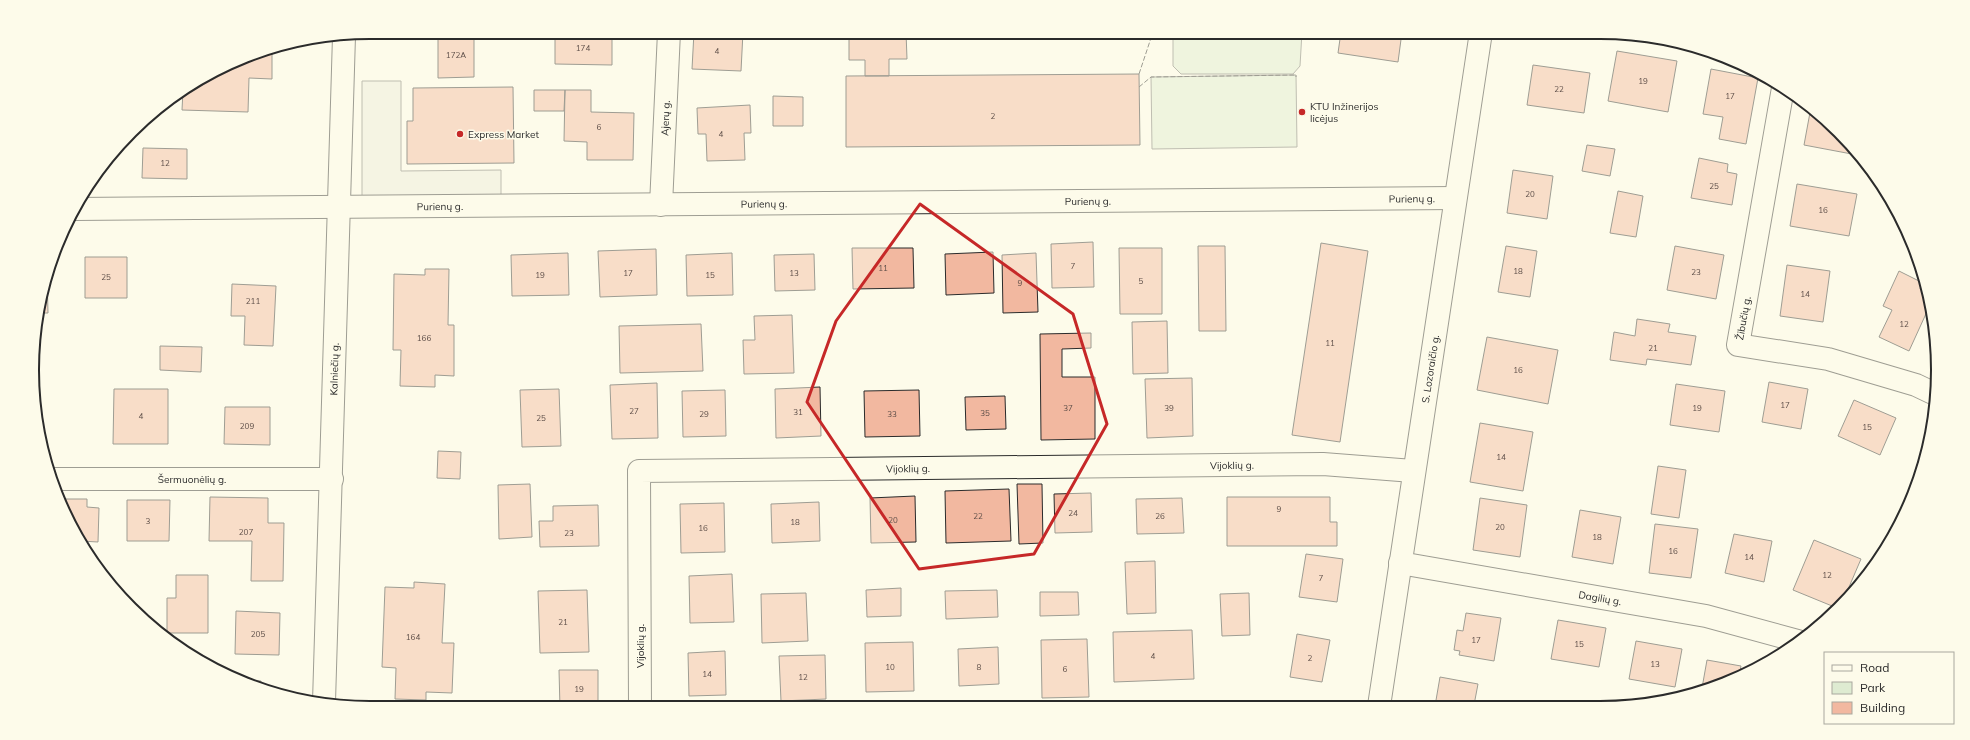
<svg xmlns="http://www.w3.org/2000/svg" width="1970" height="740" font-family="Mulish,sans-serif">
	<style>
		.green { fill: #deebd1; stroke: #74746e }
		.parking { fill: #eceadb; stroke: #74746e }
		.building { fill: #f2b8a0; stroke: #2b2b2b }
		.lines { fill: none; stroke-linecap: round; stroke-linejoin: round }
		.minor-casing { stroke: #2b2b2b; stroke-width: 24 }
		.minor { stroke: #fdfbea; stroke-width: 22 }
		.fence { stroke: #2b2b2b; stroke-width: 1; stroke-dasharray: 5 2; stroke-linecap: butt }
		.marked { fill: none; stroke: #c62828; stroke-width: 3; stroke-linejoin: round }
		.poi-dot { fill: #c62828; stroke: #fdfbea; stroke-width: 1.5 }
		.labels { text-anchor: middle; stroke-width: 3; stroke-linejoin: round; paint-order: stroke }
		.number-label { font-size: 8px; fill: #5d4e48 }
		.poi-label { font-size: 10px; fill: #2b2b2b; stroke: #fdfbea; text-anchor: start }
		.street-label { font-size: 10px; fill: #2b2b2b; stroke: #fdfbea }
		.rim { fill: none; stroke: #2b2b2b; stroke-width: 2 }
	</style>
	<rect width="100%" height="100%" fill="#fdfbea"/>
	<!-- green -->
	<path class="green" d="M1173,32H1302L1300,66L1293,74H1181L1173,66Z
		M1296,75L1297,147L1152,149L1151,77Z"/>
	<!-- parking -->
	<path class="parking" d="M362,81H401V171L501,170V196H362Z"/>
	<!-- building -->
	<path class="building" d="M438,32H474V77L438,78Z
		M555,32H612V65L555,64Z
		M694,32H743L741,71L692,69Z
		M849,32H906L907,59H889V76H865V60H849Z
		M1341,32H1402L1398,62L1338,53Z
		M272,48V79L249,78L248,112L182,110L183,90L201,77L261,50Z
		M1617,51L1677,61L1668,112L1608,101Z
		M1533,65L1590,73L1584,113L1527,105Z
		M1711,69L1758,78L1746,144L1719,139L1723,117L1703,114Z
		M1139,74L1140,145L846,147V76Z
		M513,87L514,163L407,164V121H413V88Z
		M534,90H565L564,111H534Z
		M565,90H591V112L634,113L633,160H587V142L564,141Z
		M773,96L803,97V126H773Z
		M750,105L751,133H744L745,160L707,161L706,134H698L697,108Z
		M1811,107L1854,147L1865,163L1856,161L1857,155L1804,145Z
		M1587,145L1615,149L1610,176L1582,171Z
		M143,148L187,149V179L142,178Z
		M1699,158L1728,164L1727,172L1737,174L1732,205L1691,198Z
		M1513,170L1553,176L1547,219L1507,213Z
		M1797,184L1857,194L1849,236L1790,226Z
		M1618,191L1643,196L1636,237L1610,233Z
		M1093,242L1094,287L1052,288L1051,244Z
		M1321,243L1368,251L1340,442L1292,435Z
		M1198,246H1225L1226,331H1199Z
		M1506,246L1537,251L1530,297L1498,292Z
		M1675,246L1724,255L1716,299L1667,290Z
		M852,248H913L914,288L853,289Z
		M1119,248H1162V314H1120Z
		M656,249L657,295L600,297L598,251Z
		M993,252L994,293L946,295L945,254Z
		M568,253L569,295L512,296L511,255Z
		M732,253L733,295L687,296L686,255Z
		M1036,253L1038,312L1003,313L1002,255Z
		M814,254L815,290L775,291L774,255Z
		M85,257H127V298H85Z
		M1787,265L1830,271L1823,322L1780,316Z
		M425,269H449L448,325H454V376L435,375V387L400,386L401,350H393L394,274L425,275Z
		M1899,271L1923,283L1920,289L1927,292L1930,305L1909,351L1879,337L1892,310L1883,306Z
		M47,273L48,313H38Z
		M232,284L276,286L273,346L244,345L245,316H231Z
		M792,315L794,373L744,374L743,340H755L754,316Z
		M1637,319L1670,324L1668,332L1696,336L1691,365L1647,359L1646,365L1610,360L1614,332L1635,336Z
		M1167,321L1168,373L1133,374L1132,322Z
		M701,324L703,371L620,373L619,326Z
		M1091,333V348L1062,349V377H1095V439L1041,440L1040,334Z
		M1487,337L1558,350L1548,404L1477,390Z
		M160,346L202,347L201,372L160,370Z
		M1192,378L1193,436L1147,438L1145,379Z
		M1769,382L1808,389L1801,429L1762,422Z
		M657,383L658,438L612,439L610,385Z
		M1676,384L1725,391L1719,432L1670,425Z
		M820,387L821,436L776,438L775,389Z
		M114,389H168V444H113Z
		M559,389L561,446L522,447L520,390Z
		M725,390L726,436L683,437L682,391Z
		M919,390L920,436L865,437L864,391Z
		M1005,396L1006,429L966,430L965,397Z
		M1854,400L1896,418L1880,455L1838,436Z
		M225,407H270V445L224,444Z
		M1480,423L1533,432L1523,491L1470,482Z
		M438,451L461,452L460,479L437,478Z
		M1658,466L1686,470L1679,518L1651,514Z
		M530,484L532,537L499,539L498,485Z
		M1017,484H1042L1043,543L1019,544Z
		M1009,489L1011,541L946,543L945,491Z
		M1091,493L1092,532L1055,533L1054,494Z
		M915,496L916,542L871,543L870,498Z
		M210,497L268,498V523H284L283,581H251L252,541H209Z
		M1227,497H1330V522H1337V546H1227Z
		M1182,498L1184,533L1137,534L1136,499Z
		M1480,498L1527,505L1520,557L1473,550Z
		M58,499H87V507L99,508L98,542L80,541Z
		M127,500H170L169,541H127Z
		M819,502L820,541L772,543L771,504Z
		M724,503L725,552L681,553L680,504Z
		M598,505L599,546L540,547L539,521H553V506Z
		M1580,510L1621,517L1613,564L1572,557Z
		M1655,524L1698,529L1691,578L1649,573Z
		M1734,534L1772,541L1764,582L1725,573Z
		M1814,540L1861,559L1843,601L1837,608L1793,590Z
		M1306,554L1343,559L1337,602L1299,597Z
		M1155,561L1156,613L1127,614L1125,562Z
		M732,574L734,622L690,623L689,576Z
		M176,575H208V633H167V598H176Z
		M414,582L445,584L442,643H454L452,693L426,692V700L395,699L396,668L382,667L385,587L414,588Z
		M901,588V616L867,617L866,590Z
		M587,590L589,652L540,653L538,591Z
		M997,590L998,617L946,619L945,591Z
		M1040,592H1078L1079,615L1040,616Z
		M806,593L808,641L762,643L761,594Z
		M1249,593L1250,635L1222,636L1220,594Z
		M236,611L280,613L279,655L235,654Z
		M1466,613L1501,618L1494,661L1459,655L1460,651L1454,650L1457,630L1463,631Z
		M1558,620L1606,628L1599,667L1551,659Z
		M1192,630L1194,679L1114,682L1113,632Z
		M1297,634L1330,640L1322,682L1290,677Z
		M1087,639L1089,697L1042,698L1041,640Z
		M1636,641L1682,649L1675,687L1629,679Z
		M913,642L914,691L866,692L865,643Z
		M998,647L999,684L959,686L958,649Z
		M725,651L726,695L689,696L688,653Z
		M825,655L826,699L781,701L779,656Z
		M1707,660L1741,666L1739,676L1702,688Z
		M559,670H598V707L560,708Z
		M1440,677L1478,684L1474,705L1435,706Z
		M240,680L261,681V688Z"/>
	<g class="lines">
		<defs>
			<g id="minor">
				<path d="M1783,88L1738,345L1828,359L1916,385L1937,395"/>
				<path id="s1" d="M661,205L669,32"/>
				<path id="s2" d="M74,209L1455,198"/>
				<path id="s3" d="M52,479H332"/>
				<path id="s4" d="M1400,563L1706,616L1798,641"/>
				<path id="s5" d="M324,702L344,36"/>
				<path id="s6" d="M1379,706L1481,32"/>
				<path id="s7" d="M640,707L639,471L1323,464L1413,471"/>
			</g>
		</defs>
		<!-- minor casing -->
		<use href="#minor" class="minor-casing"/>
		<!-- minor -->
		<use href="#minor" class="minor"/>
		<!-- fence -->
		<path class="fence" d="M1139,74L1153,32
			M1139,87L1151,77L1296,75V77"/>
	</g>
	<!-- marked area -->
	<path d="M0 0H1970V740H0ZM920,204L1073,314L1107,424L1034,554L919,569L807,402L836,321Z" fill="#fdfbea" fill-opacity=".55" fill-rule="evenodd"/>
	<path class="marked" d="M920,204L1073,314L1107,424L1034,554L919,569L807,402L836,321Z"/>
	<!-- markers -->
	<g class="poi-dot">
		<circle cx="1302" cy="112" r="4"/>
		<circle cx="460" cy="134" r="4"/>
	</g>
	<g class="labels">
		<!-- number labels -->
		<g class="number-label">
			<text x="583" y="51">174</text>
			<text x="717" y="54">4</text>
			<text x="456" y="58">172A</text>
			<text x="1643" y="84">19</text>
			<text x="1559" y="92">22</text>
			<text x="1730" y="99">17</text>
			<text x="993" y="119">2</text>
			<text x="599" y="130">6</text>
			<text x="721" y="137">4</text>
			<text x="165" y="166">12</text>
			<text x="1714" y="189">25</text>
			<text x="1530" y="197">20</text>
			<text x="1823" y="213">16</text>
			<text x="1073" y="269">7</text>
			<text x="883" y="271">11</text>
			<text x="1518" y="274">18</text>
			<text x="1696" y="275">23</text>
			<text x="628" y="276">17</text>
			<text x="794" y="276">13</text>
			<text x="540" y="278">19</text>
			<text x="710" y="278">15</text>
			<text x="106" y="280">25</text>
			<text x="1141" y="284">5</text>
			<text x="1020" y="286">9</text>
			<text x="1805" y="297">14</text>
			<text x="253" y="304">211</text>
			<text x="1904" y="327">12</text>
			<text x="424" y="341">166</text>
			<text x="1330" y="346">11</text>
			<text x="1653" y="351">21</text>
			<text x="1518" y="373">16</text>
			<text x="1785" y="408">17</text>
			<text x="1068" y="411">37</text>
			<text x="1169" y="411">39</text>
			<text x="1697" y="411">19</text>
			<text x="634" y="414">27</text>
			<text x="798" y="415">31</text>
			<text x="985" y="416">35</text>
			<text x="704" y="417">29</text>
			<text x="892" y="417">33</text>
			<text x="141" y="419">4</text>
			<text x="541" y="421">25</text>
			<text x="247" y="429">209</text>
			<text x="1867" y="430">15</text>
			<text x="1501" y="460">14</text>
			<text x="1279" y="512">9</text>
			<text x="1073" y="516">24</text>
			<text x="978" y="519">22</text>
			<text x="1160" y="519">26</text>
			<text x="893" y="523">20</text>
			<text x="148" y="524">3</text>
			<text x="795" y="525">18</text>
			<text x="1500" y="530">20</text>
			<text x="703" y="531">16</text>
			<text x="246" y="535">207</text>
			<text x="569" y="536">23</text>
			<text x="1597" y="540">18</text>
			<text x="1673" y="554">16</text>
			<text x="1749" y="560">14</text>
			<text x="1827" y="578">12</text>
			<text x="1321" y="581">7</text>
			<text x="563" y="625">21</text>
			<text x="258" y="637">205</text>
			<text x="413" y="640">164</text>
			<text x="1476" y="643">17</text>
			<text x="1579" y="647">15</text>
			<text x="1153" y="659">4</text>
			<text x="1310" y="661">2</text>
			<text x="1655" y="667">13</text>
			<text x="890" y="670">10</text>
			<text x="979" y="670">8</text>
			<text x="1065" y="672">6</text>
			<text x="707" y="677">14</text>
			<text x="803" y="680">12</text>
			<text x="579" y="692">19</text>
		</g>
		<!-- poi labels -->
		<g class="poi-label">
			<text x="1310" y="110">KTU Inžinerijos<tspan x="1310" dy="12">licėjus</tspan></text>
			<text x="468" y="138">Express Market</text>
		</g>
		<!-- street labels -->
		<g class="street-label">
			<text dy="4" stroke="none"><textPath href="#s1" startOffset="87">Ajerų g.</textPath></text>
			<text dy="4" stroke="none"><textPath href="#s2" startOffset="1338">Purienų g.</textPath></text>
			<text dy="4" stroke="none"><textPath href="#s2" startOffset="1014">Purienų g.</textPath></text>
			<text dy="4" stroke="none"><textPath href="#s2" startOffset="690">Purienų g.</textPath></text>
			<text dy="4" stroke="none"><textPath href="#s2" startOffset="366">Purienų g.</textPath></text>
			<text transform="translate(1743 318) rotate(-80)" y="4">Žibučių g.</text>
			<text dy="4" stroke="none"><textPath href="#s5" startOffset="333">Kalniečių g.</textPath></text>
			<text dy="4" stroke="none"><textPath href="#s6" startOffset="341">S. Lozoraičio g.</textPath></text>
			<text dy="4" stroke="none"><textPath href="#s7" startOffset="829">Vijoklių g.</textPath></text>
			<text dy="4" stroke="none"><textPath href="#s7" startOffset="505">Vijoklių g.</textPath></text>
			<text dy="4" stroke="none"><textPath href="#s3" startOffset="140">Šermuonėlių g.</textPath></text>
			<text dy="4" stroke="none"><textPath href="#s4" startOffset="203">Dagilių g.</textPath></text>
			<text transform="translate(640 646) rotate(-90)" y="4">Vijoklių g.</text>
		</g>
	</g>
	<!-- crop -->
	<path d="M0 0H1970V740H0ZM370 39H1600A331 331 0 0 1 1931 370V370A331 331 0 0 1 1600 701H370A331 331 0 0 1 39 370V370A331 331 0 0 1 370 39Z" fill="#fdfbea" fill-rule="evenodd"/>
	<path class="rim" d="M370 39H1600A331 331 0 0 1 1931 370V370A331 331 0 0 1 1600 701H370A331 331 0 0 1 39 370V370A331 331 0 0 1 370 39Z"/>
	<!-- legend -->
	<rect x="1824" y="652" width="130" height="72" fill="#fdfbea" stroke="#a9a89e"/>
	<rect x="1832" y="665" width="20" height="6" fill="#fdfbea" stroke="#a9a89e"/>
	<text x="1860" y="672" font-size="12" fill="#2b2b2b">Road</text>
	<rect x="1832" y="682" width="20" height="12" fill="#deebd1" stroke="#a9a89e"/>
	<text x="1860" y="692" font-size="12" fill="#2b2b2b">Park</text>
	<rect x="1832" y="702" width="20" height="12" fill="#f2b8a0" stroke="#a9a89e"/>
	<text x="1860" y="712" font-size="12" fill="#2b2b2b">Building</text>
</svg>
